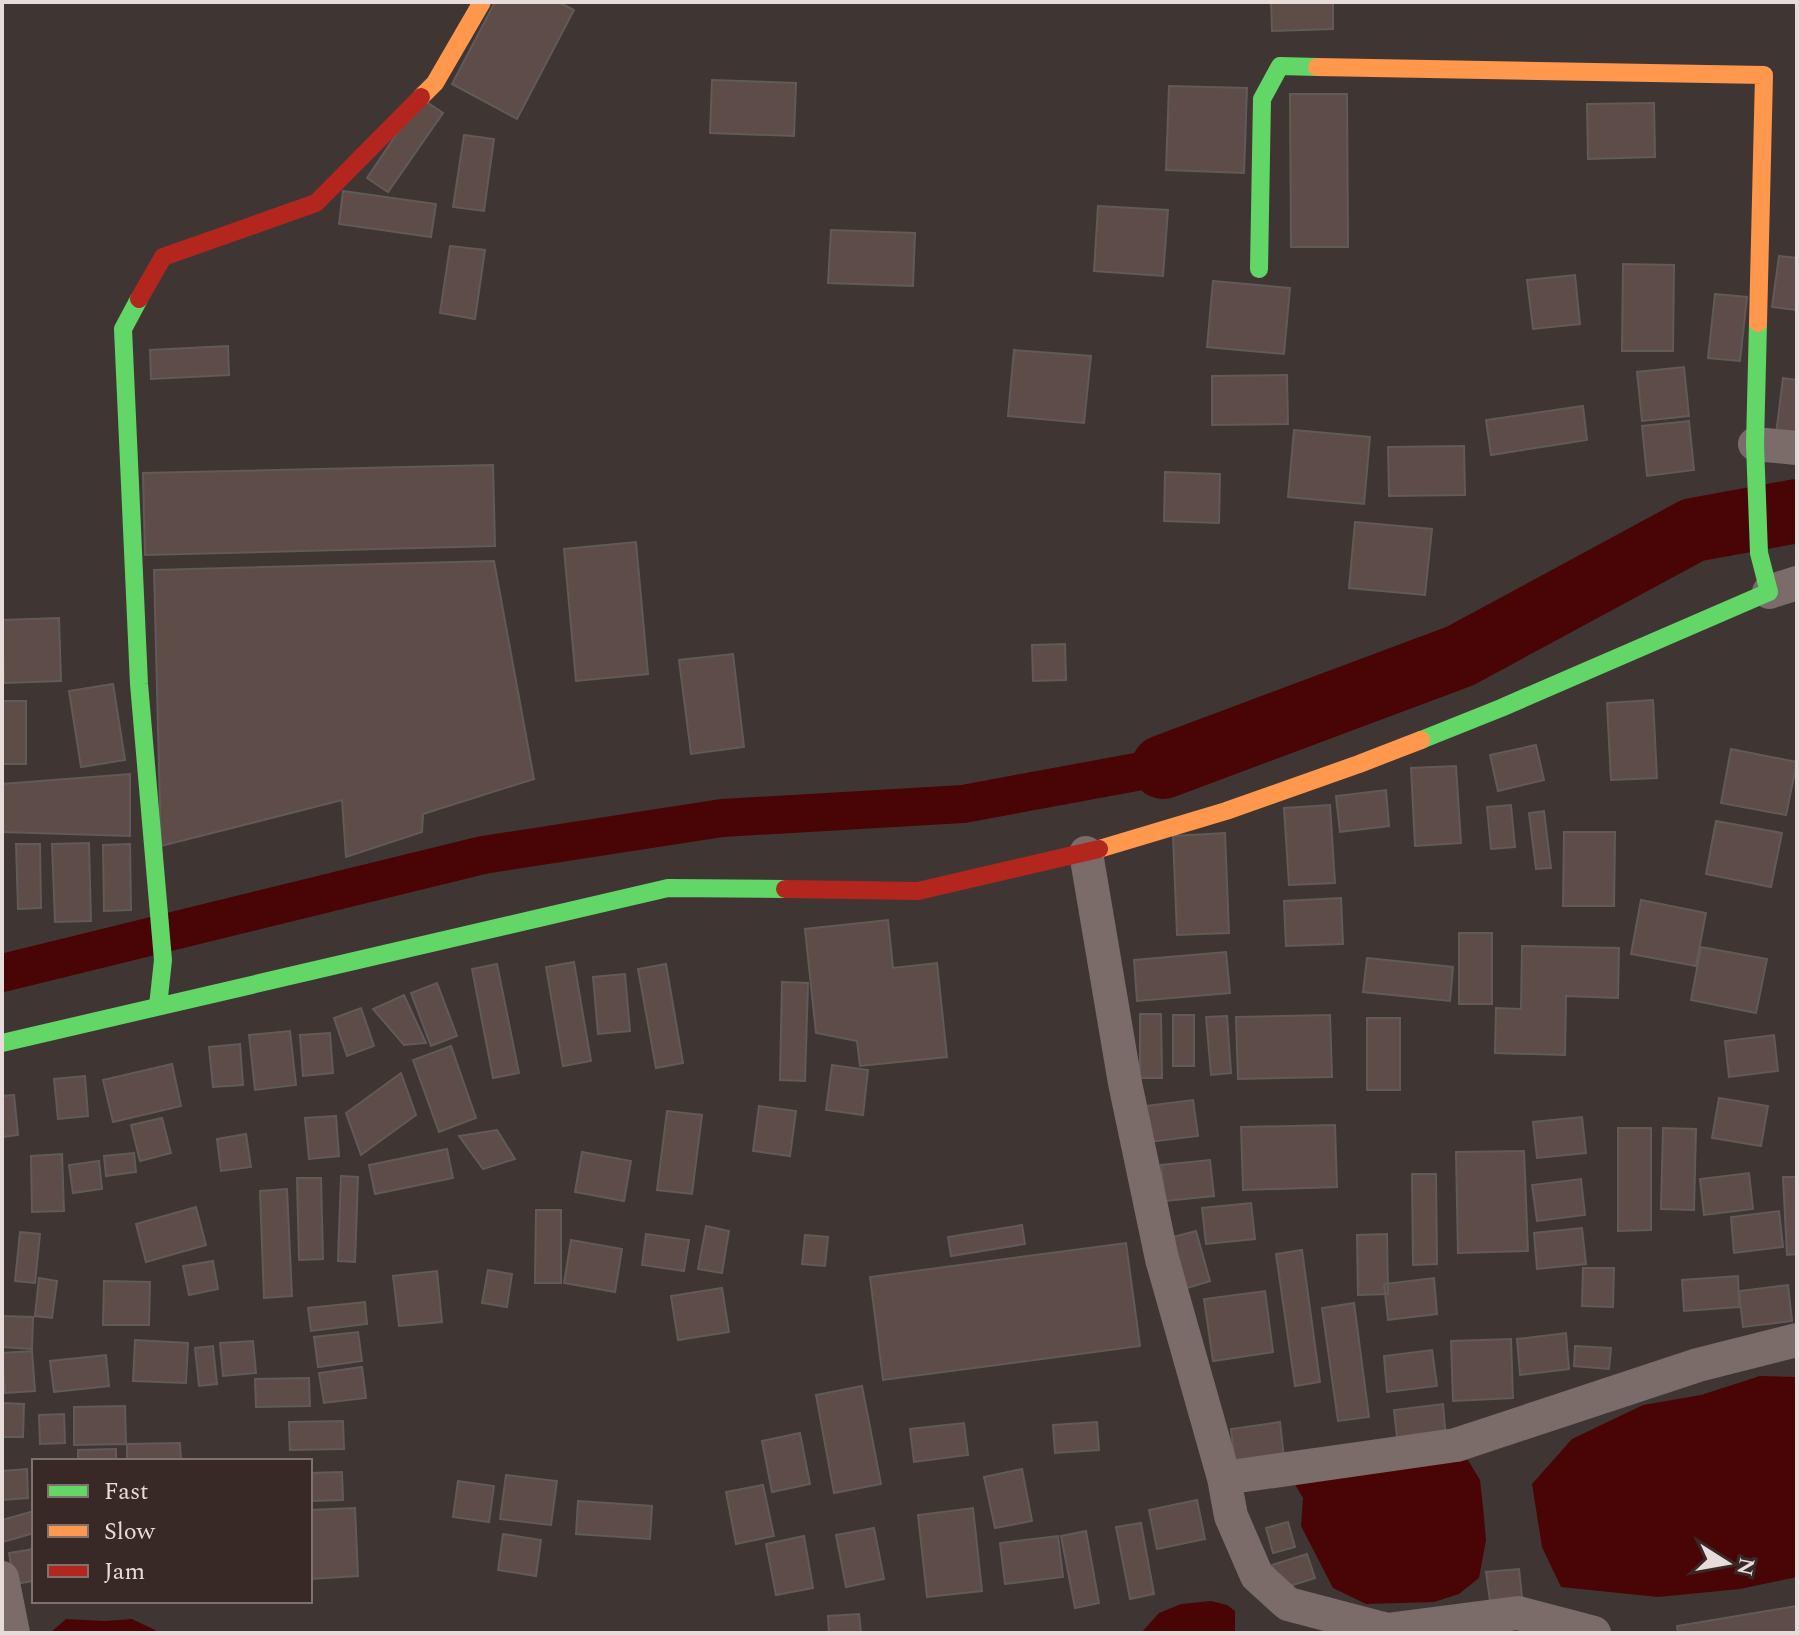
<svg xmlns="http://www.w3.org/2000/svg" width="1799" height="1635" font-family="Spectral,serif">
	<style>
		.water { fill: #490505 }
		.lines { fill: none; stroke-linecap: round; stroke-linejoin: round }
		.canal { stroke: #490505; stroke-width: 38 }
		.river { stroke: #490505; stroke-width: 64 }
		.building { fill: #5e4c49; stroke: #615a58; stroke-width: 2 }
		.street { stroke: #7c6c69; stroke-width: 34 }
		.fast { stroke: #63d668; stroke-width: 18 }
		.slow { stroke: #ff974d; stroke-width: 18 }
		.jam { stroke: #b3261e; stroke-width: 18 }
	</style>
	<rect width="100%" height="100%" fill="#3f3634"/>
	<!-- water -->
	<path class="water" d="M1760,1376L1797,1377V1577L1740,1589L1658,1597L1561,1587L1542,1547L1532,1484L1572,1439L1643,1405L1701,1395Z
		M1468,1460L1480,1480L1483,1507L1486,1540L1479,1578L1459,1594L1434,1602L1366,1604L1333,1588L1301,1526L1303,1498L1293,1481Z
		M1211,1601L1227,1605L1235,1611V1633H1141L1159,1613L1181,1604Z
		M66,1619L105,1621L132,1619L155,1630L156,1633H50Z"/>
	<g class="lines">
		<!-- canal -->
		<path class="canal" d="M2,973L483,855L722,818L963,804L1163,767"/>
		<!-- river -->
		<path class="river" d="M1163,767L1460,656L1693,530L1797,511"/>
	</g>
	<!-- building -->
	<path class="building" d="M495,2H559L574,10L517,119L452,84Z
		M1271,2H1333V29L1272,31Z
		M712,80L796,83L794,136L710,133Z
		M1169,86L1247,88L1244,173L1166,170Z
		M1290,94H1347L1348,247H1291Z
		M421,98L443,113L388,192L367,178Z
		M1654,103L1655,157L1588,159L1587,104Z
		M464,135L494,139L484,211L453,207Z
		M343,191L436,204L431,237L339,224Z
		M1098,206L1168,210L1163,276L1094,271Z
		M831,230L915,233L913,286L828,283Z
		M450,246L485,250L475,319L440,313Z
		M1779,256L1797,258V310L1772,307Z
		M1623,264L1674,265L1673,351H1622Z
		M1575,275L1580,324L1533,329L1527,280Z
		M1213,281L1290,288L1284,354L1207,347Z
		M1715,294L1747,297L1740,361L1708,358Z
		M228,346L229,375L151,379L150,350Z
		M1014,350L1091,356L1084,423L1008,416Z
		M1684,367L1689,416L1642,421L1637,372Z
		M1287,375L1288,424L1212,425V376Z
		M1783,378L1797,380V437L1776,434Z
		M1583,406L1587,440L1491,455L1486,420Z
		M1689,421L1694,470L1647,476L1642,426Z
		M1294,430L1370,437L1364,504L1288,497Z
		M1464,446L1465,495L1389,496L1388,447Z
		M493,465L495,546L145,555L143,473Z
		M1165,472L1220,474L1219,523L1164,521Z
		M1355,522L1432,529L1425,595L1349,588Z
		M636,542L648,674L576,681L564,549Z
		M494,561L534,779L423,814L422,832L346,857L342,800L161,846L154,570Z
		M59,618L61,681L4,683L2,620Z
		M1065,644L1066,680L1033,681L1032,645Z
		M733,654L744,747L691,754L679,660Z
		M113,684L125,760L81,767L69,691Z
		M1653,700L1657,778L1611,780L1607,703Z
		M2,701H26V764H2Z
		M1536,745L1544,780L1498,791L1490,755Z
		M1731,749L1797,762L1786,815L1721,803Z
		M1456,766L1461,843L1415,846L1411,768Z
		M130,774V836L2,832V784Z
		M1386,790L1389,826L1340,832L1336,796Z
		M1330,805L1335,883L1289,885L1284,808Z
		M1511,805L1515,847L1491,849L1487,807Z
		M1544,811L1551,868L1536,869L1529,813Z
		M1716,821L1782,833L1771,887L1706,874Z
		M1564,832H1615L1614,906H1563Z
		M1225,833L1229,933L1177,935L1173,836Z
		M89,843L91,921L55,922L52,844Z
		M16,844H40L41,908L18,909Z
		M130,844L131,910L104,911L103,845Z
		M1341,898L1343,944L1286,946L1284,901Z
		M1641,900L1706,913L1696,966L1631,954Z
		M888,920L893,968L937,963L947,1057L860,1066L857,1041L816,1033L805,929Z
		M1459,933H1492V1004H1459Z
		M1522,946L1619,948L1618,998L1566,996L1565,1055L1495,1053L1496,1008L1521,1009Z
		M1701,947L1767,959L1756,1013L1691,1000Z
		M1226,952L1230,993L1137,1001L1134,960Z
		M1367,958L1453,967L1450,1001L1363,992Z
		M574,962L591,1061L563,1066L546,967Z
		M497,964L519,1073L493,1078L472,969Z
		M666,964L683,1063L656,1068L638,969Z
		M625,974L630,1031L598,1034L593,977Z
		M782,982L808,983L805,1081L780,1080Z
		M437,983L457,1036L431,1046L411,993Z
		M404,995L426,1043L404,1045L373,1009Z
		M361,1008L374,1046L347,1056L334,1018Z
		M1140,1014H1161L1162,1078H1140Z
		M1173,1015H1194V1066H1173Z
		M1330,1015L1332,1077L1238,1079L1236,1017Z
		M1227,1016L1231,1073L1211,1075L1206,1017Z
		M1367,1018H1400V1090H1367Z
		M290,1031L296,1085L255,1090L249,1035Z
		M330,1033L333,1073L303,1076L300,1035Z
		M1774,1035L1778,1071L1729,1077L1725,1041Z
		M240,1044L243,1085L213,1087L209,1047Z
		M451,1046L476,1118L439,1132L413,1060Z
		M172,1064L181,1106L113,1122L103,1080Z
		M832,1065L868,1070L863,1115L826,1110Z
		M401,1073L416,1115L361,1155L346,1113Z
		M85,1076L88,1116L58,1119L54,1079Z
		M14,1095L18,1135L2,1137V1096Z
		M1719,1098L1768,1106L1761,1146L1712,1138Z
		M1193,1100L1198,1136L1149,1142L1145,1106Z
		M759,1106L796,1111L790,1156L753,1151Z
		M667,1111L702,1115L692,1194L657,1190Z
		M336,1116L339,1156L309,1159L305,1118Z
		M1582,1117L1586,1153L1537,1158L1533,1122Z
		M162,1118L171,1153L140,1161L131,1125Z
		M1335,1125L1337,1187L1243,1190L1241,1127Z
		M1618,1128H1651V1230L1618,1231Z
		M1663,1128L1696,1129L1694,1210L1661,1209Z
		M497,1130L515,1159L483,1169L459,1136Z
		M246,1134L251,1167L221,1171L217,1139Z
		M447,1149L453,1178L375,1194L369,1165Z
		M1524,1151L1528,1251L1458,1253L1456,1152Z
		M582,1152L631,1161L624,1201L575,1192Z
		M134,1153L136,1172L106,1176L104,1156Z
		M62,1154L64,1211L32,1212L31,1156Z
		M1210,1160L1214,1196L1165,1201L1161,1165Z
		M99,1161L102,1189L73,1193L69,1165Z
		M1749,1173L1753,1209L1704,1215L1700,1179Z
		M1412,1174H1436L1437,1264L1413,1265Z
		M341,1176L358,1177L355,1262L338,1261Z
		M1783,1177H1797V1254L1787,1255Z
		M297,1178H321L323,1259L299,1260Z
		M1581,1179L1585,1215L1537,1221L1532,1185Z
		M287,1189L292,1296L264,1298L260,1191Z
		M1251,1203L1255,1239L1206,1244L1202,1208Z
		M196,1207L206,1245L146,1262L136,1224Z
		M536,1210H561V1283H535Z
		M1779,1211L1783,1247L1734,1253L1731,1217Z
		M1022,1225L1025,1244L951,1256L948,1237Z
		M706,1226L729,1231L722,1273L698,1269Z
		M1582,1228L1586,1264L1537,1269L1534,1233Z
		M1196,1231L1210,1281L1187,1288L1173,1237Z
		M20,1232L40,1234L35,1283L15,1281Z
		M646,1234L689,1240L684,1271L642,1265Z
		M1387,1234L1388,1294L1358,1295L1357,1235Z
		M805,1235L828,1237L825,1266L802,1264Z
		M571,1240L622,1249L615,1292L564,1283Z
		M1126,1243L1140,1346L883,1380L870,1277Z
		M1302,1250L1320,1382L1295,1386L1276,1254Z
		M213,1261L218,1289L189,1295L183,1266Z
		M1583,1268H1614L1613,1307L1582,1306Z
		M488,1270L512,1274L507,1307L482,1303Z
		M437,1271L442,1322L399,1326L393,1276Z
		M1738,1276L1739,1307L1684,1311L1682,1280Z
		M39,1278L57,1281L52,1318L35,1316Z
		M1434,1278L1437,1314L1388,1320L1384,1284Z
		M104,1281L150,1282L149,1325H103Z
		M1788,1285L1792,1321L1743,1327L1739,1291Z
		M722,1288L729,1332L678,1340L671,1296Z
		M1265,1291L1273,1352L1213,1361L1204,1299Z
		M365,1302L367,1324L311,1331L308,1308Z
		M1354,1303L1369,1417L1338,1421L1322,1308Z
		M2,1316L33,1317L32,1349L2,1347Z
		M358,1332L362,1361L318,1367L314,1337Z
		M1566,1333L1569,1369L1520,1375L1517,1339Z
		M1511,1339L1513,1398L1453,1401L1451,1341Z
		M135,1340L188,1343L186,1383L133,1381Z
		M253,1341L256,1373L223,1376L220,1343Z
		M213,1346L217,1384L199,1386L195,1348Z
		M1575,1346L1611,1348L1609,1369L1574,1366Z
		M1432,1350L1437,1386L1387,1392L1384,1356Z
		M32,1351L35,1391L5,1393L2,1353Z
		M106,1355L109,1386L54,1392L50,1361Z
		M362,1367L366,1398L324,1403L319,1373Z
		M309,1378L310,1406L256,1407L255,1379Z
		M862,1386L881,1484L834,1493L816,1395Z
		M2,1403L24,1404L23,1437H2Z
		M1443,1404L1446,1440L1398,1446L1394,1410Z
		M125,1406L126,1444L74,1445V1407Z
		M64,1414L65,1443L40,1444L39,1415Z
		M343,1421L344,1449L290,1450L289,1422Z
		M1097,1422L1099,1450L1055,1453L1053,1425Z
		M1280,1422L1284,1458L1235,1464L1231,1429Z
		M964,1423L968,1455L914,1462L910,1429Z
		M800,1433L810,1484L772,1492L762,1441Z
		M180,1443L181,1461H127V1444Z
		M116,1449V1461H78V1450Z
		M27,1469L28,1498L2,1500V1471Z
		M1022,1469L1032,1521L995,1528L984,1477Z
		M342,1472L343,1500L310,1501V1473Z
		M506,1475L557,1481L551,1525L500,1519Z
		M458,1481L494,1486L489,1522L453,1517Z
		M763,1485L774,1536L736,1544L726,1492Z
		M1197,1500L1205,1539L1157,1549L1149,1510Z
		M578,1501L652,1506L650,1539L576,1534Z
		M355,1508L358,1576L310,1579V1510Z
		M973,1508L982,1591L927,1597L918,1515Z
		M34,1511V1533L3,1542L2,1520Z
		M1288,1522L1295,1547L1273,1553L1266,1528Z
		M1141,1523L1154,1594L1130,1599L1116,1527Z
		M874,1528L884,1579L846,1587L836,1535Z
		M1086,1531L1099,1603L1075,1608L1061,1536Z
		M503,1534L541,1540L536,1576L498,1570Z
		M804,1536L813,1588L776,1595L766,1544Z
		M1058,1536L1063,1577L1005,1584L1000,1543Z
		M34,1549V1581L14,1584L9,1553Z
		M1307,1554L1315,1578L1280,1589L1272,1565Z
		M1519,1569L1522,1597L1490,1601L1486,1572Z
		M1797,1606V1633H1678L1677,1626Z
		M859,1614L861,1633H829L828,1616Z"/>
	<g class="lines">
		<!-- street -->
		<path class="street" d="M1755,444L1797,448
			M1769,592L1797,583
			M1086,853L1125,1083L1162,1259L1224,1478L1231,1516L1257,1576L1288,1604L1387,1630L1518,1613L1594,1633
			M1224,1478L1456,1445L1698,1365L1797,1340
			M2,1578L13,1633"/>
		<!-- fast -->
		<path class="fast" d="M1259,269L1262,99L1280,66L1317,67
			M139,299L123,329L139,684L163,960L158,1006
			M1421,740L1501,708L1769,592L1759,553L1755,444L1758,323
			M2,1043L668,888L785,889"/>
		<!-- slow -->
		<path class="slow" d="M1317,67L1764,75L1758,323
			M421,97L435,83L482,2
			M1099,849L1226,811L1359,764L1421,740"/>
		<!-- jam -->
		<path class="jam" d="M139,299L163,257L316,203L421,97
			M785,889L918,891L1099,849"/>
	</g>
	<!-- border -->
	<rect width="1799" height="1635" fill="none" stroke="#e7dcda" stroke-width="8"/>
	<!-- legend -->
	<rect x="32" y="1459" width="280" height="144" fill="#392926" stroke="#7f716e" stroke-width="2"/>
	<rect x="48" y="1485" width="40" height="12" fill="#63d668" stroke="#7f716e" stroke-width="2"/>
	<text x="104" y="1499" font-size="24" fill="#e7dcda">Fast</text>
	<rect x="48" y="1525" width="40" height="12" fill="#ff974d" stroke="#7f716e" stroke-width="2"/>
	<text x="104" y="1539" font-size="24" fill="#e7dcda">Slow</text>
	<rect x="48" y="1565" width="40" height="12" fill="#b3261e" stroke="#7f716e" stroke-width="2"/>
	<text x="104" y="1579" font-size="24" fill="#e7dcda">Jam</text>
	<!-- north arrow -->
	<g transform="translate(1727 1563) rotate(101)" stroke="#392926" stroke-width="6" paint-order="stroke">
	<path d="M0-6L14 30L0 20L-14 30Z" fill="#e7dcda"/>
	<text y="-12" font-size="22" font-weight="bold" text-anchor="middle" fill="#e7dcda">N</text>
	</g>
</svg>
